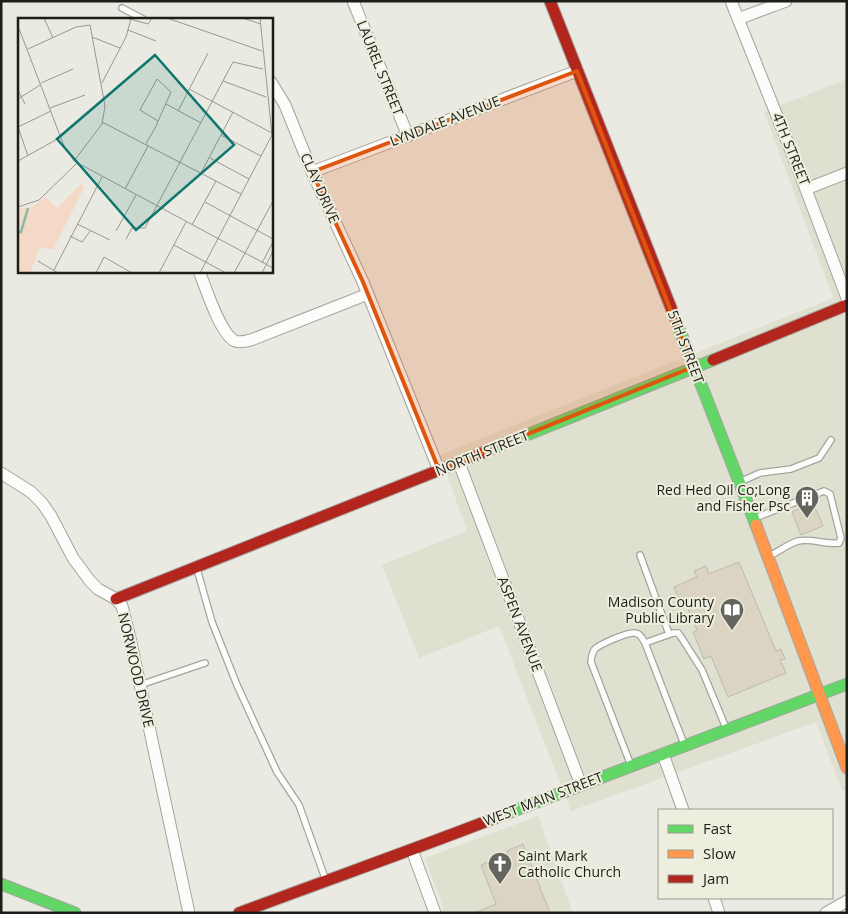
<svg xmlns="http://www.w3.org/2000/svg" width="848" height="914" font-family="'Open Sans',sans-serif">
	<style>
		.built { fill: #e0e0d0 }
		.building { fill: #dcd4c3; stroke: #bbb9b3 }
		.lines { fill: none; stroke-linecap: round; stroke-linejoin: round }
		.lane-casing { stroke: #a4a49e; stroke-width: 8 }
		.street-casing { stroke: #a4a49e; stroke-width: 13 }
		.fast-casing { stroke: #a4a49e; stroke-width: 13 }
		.slow-casing { stroke: #a4a49e; stroke-width: 13 }
		.jam-casing { stroke: #a4a49e; stroke-width: 13 }
		.lane { stroke: #fcfcfb; stroke-width: 5.5 }
		.street { stroke: #fcfcfb; stroke-width: 11 }
		.fast { stroke: #63d668; stroke-width: 11 }
		.slow { stroke: #ff974d; stroke-width: 11 }
		.jam { stroke: #b3261e; stroke-width: 11 }
		.marked { fill: #de560d; fill-opacity: 0.2; stroke: #de560d; stroke-width: 4; stroke-linejoin: round }
		.labels { text-anchor: middle; stroke-width: 4; stroke-linejoin: round; paint-order: stroke }
		.street-label { font-size: 14px; fill: #1e1e18; stroke: #eeeede }
		.poi-label { font-size: 14px; fill: #1e1e18; stroke: #eeeede; text-anchor: end }
		.inset-river { fill: none; stroke: #82bda0; stroke-width: 2.5 }
		.inset-road { fill: none; stroke: #989891; stroke-width: 1 }
		.view { fill: #0f766e; fill-opacity: 0.15; stroke: #0f766e; stroke-width: 2.5 }
		.inset-edge { fill: none; stroke: #1e1e18; stroke-width: 2.5 }
	</style>
	<rect width="100%" height="100%" fill="#eaeae2"/>
	<!-- built -->
	<path class="built" d="M847,79V789L842,791L816,722L571,811L499,626L419,658L382,565L467,531L440,455L833,298L764,112Z
		M538,816L573,913H445L425,858Z"/>
	<!-- building -->
	<path class="building" d="M813,503L823,526L801,535L792,512Z
		M739,562L776,651L781,649L785,659L780,660L786,673L728,697L711,656L704,659L693,632L697,630L685,602L681,604L674,587L697,577L694,571L706,566L709,574Z
		M523,844L550,913H475L496,904L481,865L508,855L507,851Z"/>
	<g class="lines">
		<defs>
			<path id="lane" d="M122,8L143,19
				M742,481L760,473L791,469L819,458L831,440
				M755,518L824,491L830,494L841,538L839,543C825,545 812,538 798,541C788,544 778,552 769,556
				M640,555L669,634
				M197,569L212,622L237,685L277,772L299,805L325,878
				M645,643L673,633H678L681,637L702,670L726,728
				M140,685L205,663
				M630,763L591,662C591,658 592,654 594,650C598,645 627,632 634,633C640,633 642,638 645,643L684,744"/>
			<path id="street" d="M353,1L408,136
				M731,1L799,171L847,298
				M738,19L786,1
				M271,82L285,105L312,172L363,282L439,470
				M312,172L577,71
				M806,189L847,173
				M199,271C206,288 220,334 235,341C240,343 245,341 251,340L368,294
				M459,463L581,785
				M1,473L31,492L42,503L51,516L73,558L90,581L98,589L116,599L122,606L130,638L189,913
				M663,754L683,810
				M412,850L435,913
				M714,898L719,913
				M826,913L847,901"/>
			<path id="fast" d="M677,323L756,525
				M482,453L713,360
				M495,818L847,684
				M1,884L75,913"/>
			<path id="slow" d="M756,525L847,768"/>
			<path id="jam" d="M550,1L677,323
				M713,360L847,305
				M116,599L482,453
				M239,913C324,881 410,851 495,818"/>
		</defs>
		<!-- lane casing -->
		<use href="#lane" class="lane-casing"/>
		<!-- street casing -->
		<use href="#street" class="street-casing"/>
		<!-- fast casing -->
		<use href="#fast" class="fast-casing"/>
		<!-- slow casing -->
		<use href="#slow" class="slow-casing"/>
		<!-- jam casing -->
		<use href="#jam" class="jam-casing"/>
		<!-- lane -->
		<use href="#lane" class="lane"/>
		<!-- street -->
		<use href="#street" class="street"/>
		<!-- fast -->
		<use href="#fast" class="fast"/>
		<!-- slow -->
		<use href="#slow" class="slow"/>
		<!-- jam -->
		<use href="#jam" class="jam"/>
	</g>
	<!-- marked area -->
	<path class="marked" d="M577,71L693,367L439,470L363,282L312,172Z"/>
	<!-- icons -->
	<defs>
		<symbol id="building-pin" viewBox="-11 -11 22 30"><path d="M0 17L-7.5 6A9.5 9.5 0 1 1 7.5 6Z" fill="#65655f" stroke="#eeeede"/><path d="M-4-6H4V6H1V3H-1V6H-4ZM-2.5-4.3h1.7v1.8h-1.7ZM.8-4.3h1.7v1.8H.8ZM-2.5-1h1.7V.8h-1.7ZM.8-1h1.7V.8H.8Z" fill="#fff"/></symbol>
		<symbol id="library-pin" viewBox="-11 -11 22 30"><path d="M0 17L-7.5 6A9.5 9.5 0 1 1 7.5 6Z" fill="#65655f" stroke="#eeeede"/><path d="M-6-4Q-3-5.5-.7-3.5V5Q-3 3-6 4ZM6-4Q3-5.5 .7-3.5V5Q3 3 6 4Z" fill="#fff"/></symbol>
		<symbol id="church-pin" viewBox="-11 -11 22 30"><path d="M0 17L-7.5 6A9.5 9.5 0 1 1 7.5 6Z" fill="#65655f" stroke="#eeeede"/><path d="M-1.2-6h2.4v3.5h3.3v2.4h-3.3V6h-2.4V-.1h-3.3v-2.4h3.3Z" fill="#fff"/></symbol>
	</defs>
	<g fill-rule="evenodd">
		<use href="#building-pin" x="793" y="484" width="28" height="38"/>
		<use href="#library-pin" x="718" y="596" width="28" height="38"/>
		<use href="#church-pin" x="486" y="850" width="28" height="38"/>
	</g>
	<g class="labels">
		<!-- street labels -->
		<g class="street-label">
			<text transform="translate(380 68) rotate(68)" y="5">LAUREL STREET</text>
			<text transform="translate(445 121) rotate(-21)" y="5">LYNDALE AVENUE</text>
			<text transform="translate(791 149) rotate(68)" y="5">4TH STREET</text>
			<text transform="translate(320 188) rotate(66)" y="5">CLAY DRIVE</text>
			<text transform="translate(686 347) rotate(69)" y="5">5TH STREET</text>
			<text transform="translate(482 453) rotate(-22)" y="5">NORTH STREET</text>
			<text transform="translate(520 624) rotate(69)" y="5">ASPEN AVENUE</text>
			<text transform="translate(136 670) rotate(77)" y="5">NORWOOD DRIVE</text>
			<text transform="translate(543 799) rotate(-21)" y="5">WEST MAIN STREET</text>
		</g>
		<!-- poi labels -->
		<g class="poi-label">
			<text x="790" y="495">Red Hed Oil Co;Long<tspan x="790" dy="16">and Fisher Psc</tspan></text>
			<text x="714" y="607">Madison County<tspan x="714" dy="16">Public Library</tspan></text>
			<text x="518" y="861" text-anchor="start">Saint Mark<tspan x="518" dy="16">Catholic Church</tspan></text>
		</g>
	</g>
	<!-- overview -->
	<g transform="translate(18 18)">
		<rect width="255" height="255" fill="#eaeae2"/>
		<path d="M63,166L67,168L35,232L22,229L12,255H0V191L14,189L28,179L39,190Z" fill="#f4dac6"/>
		<path class="inset-river" d="M0,214H3L10,190"/>
		<path class="inset-road" d="M26,0L35,20M108,0L130,6L134,0M149,0L244,33M224,0L243,6M0,8L46,128L56,143L255,250M110,12L138,23M74,19L102,30M10,31L58,9L72,7L87,88L84,106L56,143M205,63L248,79M23,65L55,51M84,65L108,19L113,1M171,71L254,115M0,72L7,86M0,81L22,67M148,86L183,105M32,90L67,77M160,93L190,35M84,104L223,176M203,117L243,138M128,127L129,124L137,110L153,74L139,61L122,92L140,103M10,138L0,109L33,93M192,140L231,161M0,143L43,119M183,155L215,94M107,171L130,128M187,184L255,221M0,189L21,182L59,145M59,206L92,222M174,207L198,163M98,213L118,177M52,218L64,224L73,212M108,221L114,210H127L215,44L245,51M156,227L208,255M227,235L255,183M20,243L40,255M244,245L255,224M36,252L84,159M78,255L86,239L114,255M141,255L168,204M182,255L254,117L242,0M216,255L227,235M244,255L255,233"/>
		<path class="view" d="M137,37L216,127L118,212L39,121Z"/>
		<rect width="255" height="255" class="inset-edge"/>
	</g>
	<!-- border -->
	<rect width="848" height="914" fill="none" stroke="#1e1e18" stroke-width="5"/>
	<!-- legend -->
	<rect x="658" y="809" width="175" height="90" fill="#eeeede" stroke="#9b9b8f"/>
	<rect x="668" y="825" width="25" height="8" fill="#63d668" stroke="#9b9b8f"/>
	<text x="703" y="834" font-size="15" fill="#1e1e18">Fast</text>
	<rect x="668" y="850" width="25" height="8" fill="#ff974d" stroke="#9b9b8f"/>
	<text x="703" y="859" font-size="15" fill="#1e1e18">Slow</text>
	<rect x="668" y="875" width="25" height="8" fill="#b3261e" stroke="#9b9b8f"/>
	<text x="703" y="884" font-size="15" fill="#1e1e18">Jam</text>
</svg>
